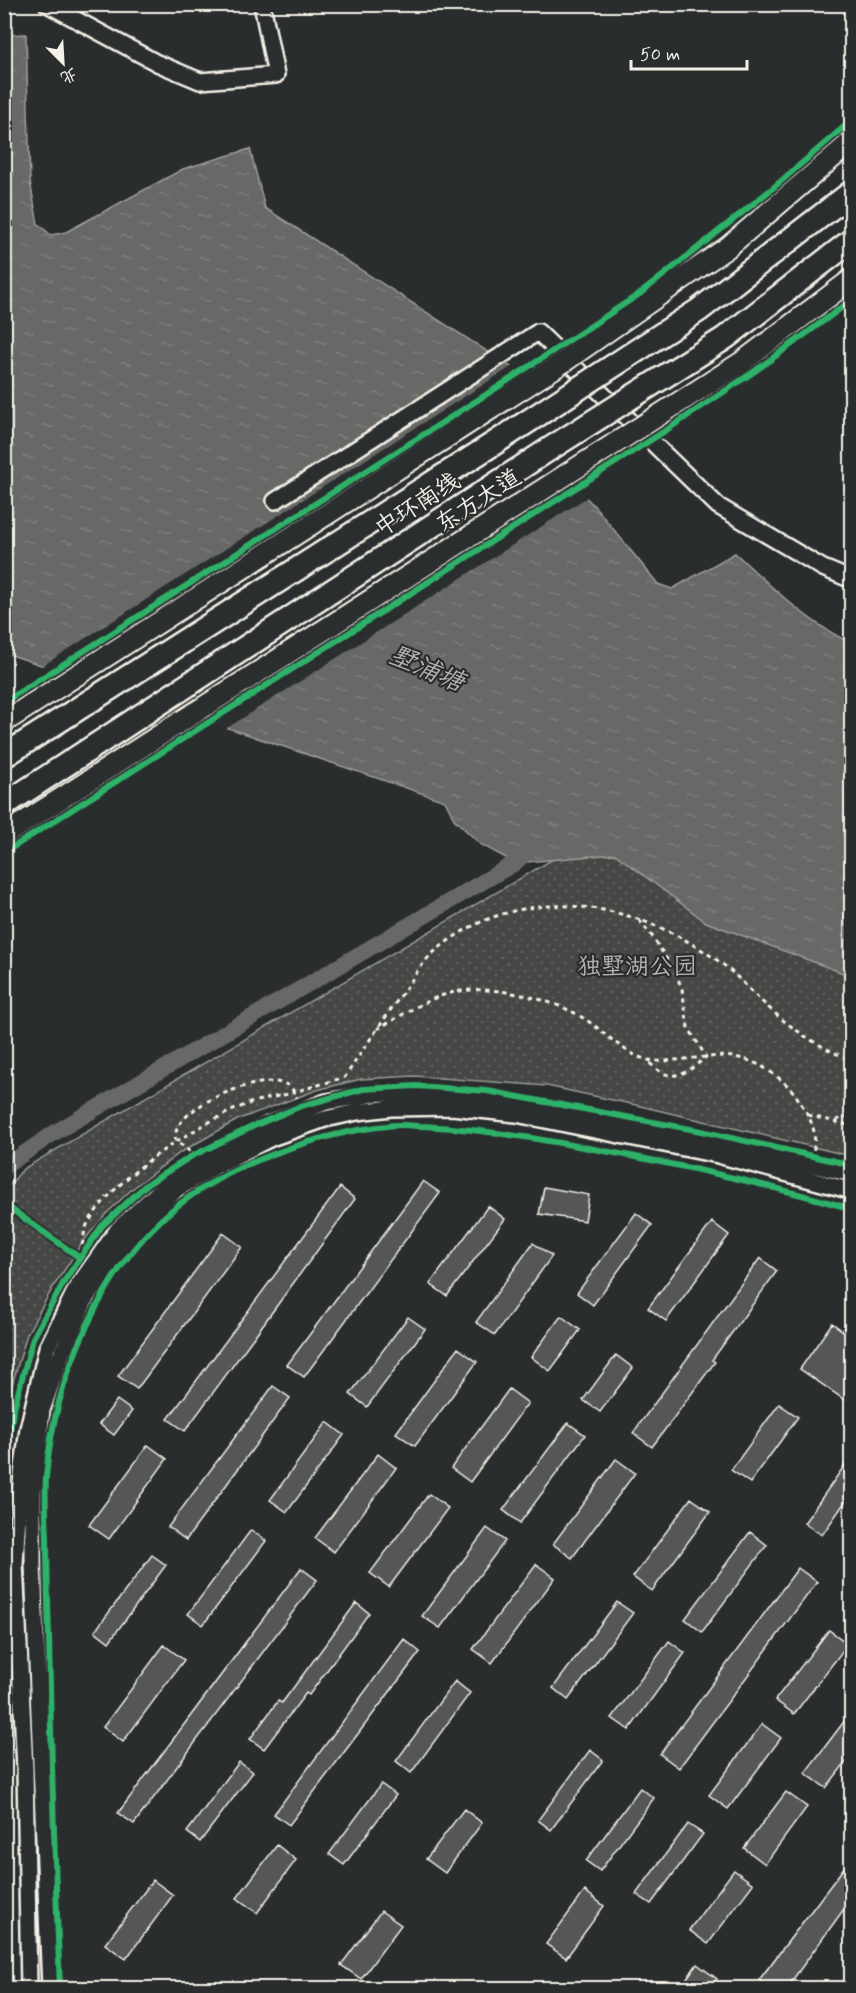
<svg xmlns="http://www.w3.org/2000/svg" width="856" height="1993" font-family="Mynerve,'LXGW WenKai TC',sans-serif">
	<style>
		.park { fill: url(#park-dots); stroke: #9c9c96; stroke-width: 1.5 }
		.water { fill: url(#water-ripples); stroke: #9f9f9a; stroke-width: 1.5 }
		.pier { fill: #2a2d2e }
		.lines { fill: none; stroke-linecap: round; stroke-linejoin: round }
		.canal { stroke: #676866; stroke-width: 16 }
		.building { fill: #555756; stroke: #f4f1e8; stroke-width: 1.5 }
		.minor-casing { stroke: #f4f1e8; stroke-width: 20 }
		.path { stroke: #f4f1e8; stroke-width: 3; stroke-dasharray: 4.5 4.5; stroke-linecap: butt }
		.minor { stroke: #2a2d2e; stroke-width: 15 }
		.major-bridge-casing { stroke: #f4f1e8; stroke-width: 24; stroke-linecap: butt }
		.highway-bridge-casing { stroke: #f4f1e8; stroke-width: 27; stroke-linecap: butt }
		.major-bridge { stroke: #2a2d2e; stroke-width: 20 }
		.highway-bridge { stroke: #2a2d2e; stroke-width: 22 }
		.cycleway-casing { stroke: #2a2d2e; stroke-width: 10 }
		.cycleway { stroke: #2db169; stroke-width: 6 }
		.labels { text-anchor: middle; stroke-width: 4.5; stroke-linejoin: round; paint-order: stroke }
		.street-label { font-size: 24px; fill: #f4f1e8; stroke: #2a2d2e }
		.park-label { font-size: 24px; fill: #b6b5af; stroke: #2a2d2e }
		.water-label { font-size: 26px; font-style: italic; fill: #b5b3ae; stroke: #2a2d2e }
	</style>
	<defs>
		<pattern id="park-dots" width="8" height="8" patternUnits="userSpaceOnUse" patternTransform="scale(1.5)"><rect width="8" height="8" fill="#444645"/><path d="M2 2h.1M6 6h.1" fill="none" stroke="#606160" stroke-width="1.8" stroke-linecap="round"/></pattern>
		<pattern id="water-ripples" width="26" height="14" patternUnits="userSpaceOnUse" patternTransform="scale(1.5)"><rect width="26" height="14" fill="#676866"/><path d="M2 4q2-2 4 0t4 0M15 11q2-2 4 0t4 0" fill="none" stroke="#7d7e7c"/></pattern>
	</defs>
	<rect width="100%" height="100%" fill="#2a2d2e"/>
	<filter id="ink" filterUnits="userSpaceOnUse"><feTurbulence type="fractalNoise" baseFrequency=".0167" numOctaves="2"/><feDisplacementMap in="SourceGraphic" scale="12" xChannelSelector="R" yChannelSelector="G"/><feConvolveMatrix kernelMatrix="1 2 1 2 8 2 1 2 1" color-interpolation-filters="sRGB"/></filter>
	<g filter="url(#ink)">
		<!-- park -->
		<path class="park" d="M586,827L851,916V1156L636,1105L547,1086L414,1076L361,1079L317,1090L239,1119L181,1152L132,1189L106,1214L82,1243L52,1289L27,1334L5,1409V1191L23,1169L550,861Z"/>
		<!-- water -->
		<path class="water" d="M26,34L30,182L38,224L51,235L66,232L183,169L250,149L265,208L544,388L465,432L501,491L565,475L597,509L658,584L672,589L735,553C772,587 806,622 851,643V976L706,922L615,854L515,863L480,844L454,819L445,801L5,653L4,35Z"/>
		<!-- pier -->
		<path class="pier" d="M514,365L545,385L546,389L469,433L502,488L565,472L589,496L224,730L39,668Z"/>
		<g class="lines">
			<!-- canal -->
			<path class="canal" d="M4,1167L54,1133L515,863L531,847"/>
		</g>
		<!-- building -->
		<path class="building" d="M423,1181L440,1193L304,1377L287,1365Z
			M340,1187L355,1199L185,1431L168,1419Z
			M544,1187L589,1195L585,1221L539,1214Z
			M488,1206L505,1219L447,1296L430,1284Z
			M636,1213L652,1225L593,1305L577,1293Z
			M712,1222L729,1235L666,1321L648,1308Z
			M223,1233L242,1247L137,1389L118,1376Z
			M533,1243L552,1256L495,1335L476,1322Z
			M760,1258L777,1271L712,1360L715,1362L652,1447L633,1433Z
			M561,1316L580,1330L550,1371L531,1357Z
			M408,1317L425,1329L367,1407L350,1394Z
			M852,1320V1405L800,1369L832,1323L843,1331Z
			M458,1348L477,1362L415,1446L396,1433Z
			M616,1355L633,1368L600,1412L583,1400Z
			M273,1386L290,1398L186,1540L168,1527Z
			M509,1389L528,1403L470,1482L451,1468Z
			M117,1400L132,1411L114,1435L99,1424Z
			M779,1404L798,1417L750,1483L731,1470Z
			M327,1422L344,1435L287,1512L270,1500Z
			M568,1423L585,1435L520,1523L503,1510Z
			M148,1445L167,1459L109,1539L89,1525Z
			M378,1454L396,1468L334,1552L315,1538Z
			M852,1455V1492L822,1535L804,1523Z
			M616,1459L635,1473L572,1558L553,1544Z
			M429,1494L448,1508L389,1587L370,1573Z
			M691,1498L710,1512L652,1591L633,1577Z
			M487,1528L505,1541L440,1628L422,1616Z
			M251,1530L266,1541L203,1625L188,1614Z
			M750,1532L767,1545L702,1632L685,1619Z
			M152,1555L166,1565L109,1642L95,1631Z
			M536,1564L555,1578L492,1663L473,1649Z
			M301,1568L317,1580L134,1824L118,1813Z
			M798,1568L817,1582L679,1768L660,1754Z
			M617,1602L633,1613L568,1700L553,1688Z
			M356,1603L369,1613L309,1695L306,1693L264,1749L250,1739L278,1701L282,1703Z
			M829,1630L848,1644L794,1714L775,1700Z
			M404,1639L420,1652L289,1825L274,1814Z
			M669,1641L685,1653L629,1730L612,1718Z
			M164,1645L184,1660L123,1742L103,1727Z
			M455,1681L470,1693L411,1773L396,1761Z
			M852,1711V1754L826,1788L805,1773Z
			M762,1724L781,1738L728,1809L709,1795Z
			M590,1750L603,1760L551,1830L538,1820Z
			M239,1762L253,1772L200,1842L187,1832Z
			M381,1784L396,1795L344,1865L329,1854Z
			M640,1788L654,1798L600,1871L586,1861Z
			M786,1792L807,1807L765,1864L744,1848Z
			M464,1809L482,1823L445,1873L426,1859Z
			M688,1824L703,1834L651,1904L636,1894Z
			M277,1845L296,1860L257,1913L237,1898Z
			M852,1857V1898L786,1989H770L759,1980Z
			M734,1870L753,1884L708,1944L689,1930Z
			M153,1880L173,1895L126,1959L105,1944Z
			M585,1891L604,1906L566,1958L546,1944Z
			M381,1911L401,1925L361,1979L341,1965Z
			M697,1964L717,1979L710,1989H679Z"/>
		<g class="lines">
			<defs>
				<path id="minor" d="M47,4L157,63L200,81L276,75L262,4
					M275,501L538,332L718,506L823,568L852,580
					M29,1988L25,1769L15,1563L19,1498L28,1429L47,1348L77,1287L118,1229L169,1182L213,1155L268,1125L326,1102L380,1093L453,1095L513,1102L707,1141L852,1174
					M50,1988L33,1564V1491L42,1410L61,1355L86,1298L132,1233L177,1189L219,1164L271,1138L325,1119L357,1112L391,1108L452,1107L516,1114L718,1155L852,1191"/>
			</defs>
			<!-- minor casing -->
			<use href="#minor" class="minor-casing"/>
			<!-- path -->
			<path class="path" d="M639,920L652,936L676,974L682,989L688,1027L706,1057C684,1076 669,1085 647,1060
				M377,1029C400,1017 425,999 451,993C486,983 553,998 583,1018C605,1031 623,1054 648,1060C657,1062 667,1061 675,1060C713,1057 739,1049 772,1073C783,1081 793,1089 800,1102C811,1119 818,1132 813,1152
				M808,1115L852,1126
				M836,1120L852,1115
				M190,1152L185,1147L176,1142C166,1109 259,1073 285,1084C292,1086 294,1092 297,1098
				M81,1254C83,1244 83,1232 88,1223C115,1176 198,1123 248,1104C261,1099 275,1097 288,1094C307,1088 326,1083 345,1077C364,1048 384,1019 404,991C413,979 421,964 432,954C517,878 636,900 721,963C738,976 752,993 768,1007C793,1030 820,1048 852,1060"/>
			<!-- minor -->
			<use href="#minor" class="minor"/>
			<defs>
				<path id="major-bridge" d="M4,722L562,363L728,247L852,141
					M4,835L742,362L852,279"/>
				<path id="highway-bridge" d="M4,756L504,437L699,310L852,192
					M4,805L548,450L725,338L852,240"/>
			</defs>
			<!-- major-bridge casing -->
			<use href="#major-bridge" class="major-bridge-casing"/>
			<!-- highway-bridge casing -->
			<use href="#highway-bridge" class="highway-bridge-casing"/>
			<!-- major-bridge -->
			<use href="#major-bridge" class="major-bridge"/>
			<!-- highway-bridge -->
			<use href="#highway-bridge" class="highway-bridge"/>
			<defs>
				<path id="cycleway" d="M4,702L498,387L641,293L773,188L852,120
					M4,853L668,429L755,371L852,300
					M4,1204L80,1258
					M4,1460L14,1408L33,1338L65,1280L102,1226L146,1185L192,1156L256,1125L301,1106L363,1089L416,1086L487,1091L701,1131L852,1165
					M4,1872V1984
					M60,1988C55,1871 51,1754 49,1637C48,1604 47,1571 47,1538C46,1518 45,1497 46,1477C54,1380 102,1263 181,1203C236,1162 320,1133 387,1126C397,1124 407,1125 417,1126C457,1127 492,1132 531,1138C639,1156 747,1178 852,1209"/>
			</defs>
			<!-- cycleway casing -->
			<use href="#cycleway" class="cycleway-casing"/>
			<!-- cycleway -->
			<use href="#cycleway" class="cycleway"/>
		</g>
	</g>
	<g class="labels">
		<!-- street labels -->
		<g class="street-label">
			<text transform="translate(478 500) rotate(-33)" y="8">东方大道</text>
			<text transform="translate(417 504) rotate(-33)" y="8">中环南线</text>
		</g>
		<!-- park labels -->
		<g class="park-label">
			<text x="637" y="974">独墅湖公园</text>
		</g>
		<!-- water labels -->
		<g class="water-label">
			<text transform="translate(427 668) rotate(23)" y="9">墅浦塘</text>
		</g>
	</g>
	<!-- margin -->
	<rect width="856" height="1993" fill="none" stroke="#2a2d2e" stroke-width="24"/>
	<rect x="12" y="12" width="832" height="1969" fill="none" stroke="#f4f1e8" stroke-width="2" filter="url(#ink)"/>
	<!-- north arrow -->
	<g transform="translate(63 63) rotate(156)" stroke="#2a2d2e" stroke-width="4.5" paint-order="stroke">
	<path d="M0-4.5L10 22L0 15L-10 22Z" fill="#f4f1e8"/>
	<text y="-9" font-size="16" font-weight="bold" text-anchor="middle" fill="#f4f1e8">北</text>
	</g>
	<!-- scale -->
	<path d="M631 60v9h116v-9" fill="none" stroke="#f4f1e8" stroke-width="3"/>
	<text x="640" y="60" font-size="18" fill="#f4f1e8" stroke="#2a2d2e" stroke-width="4.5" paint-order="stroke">50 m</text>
</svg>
